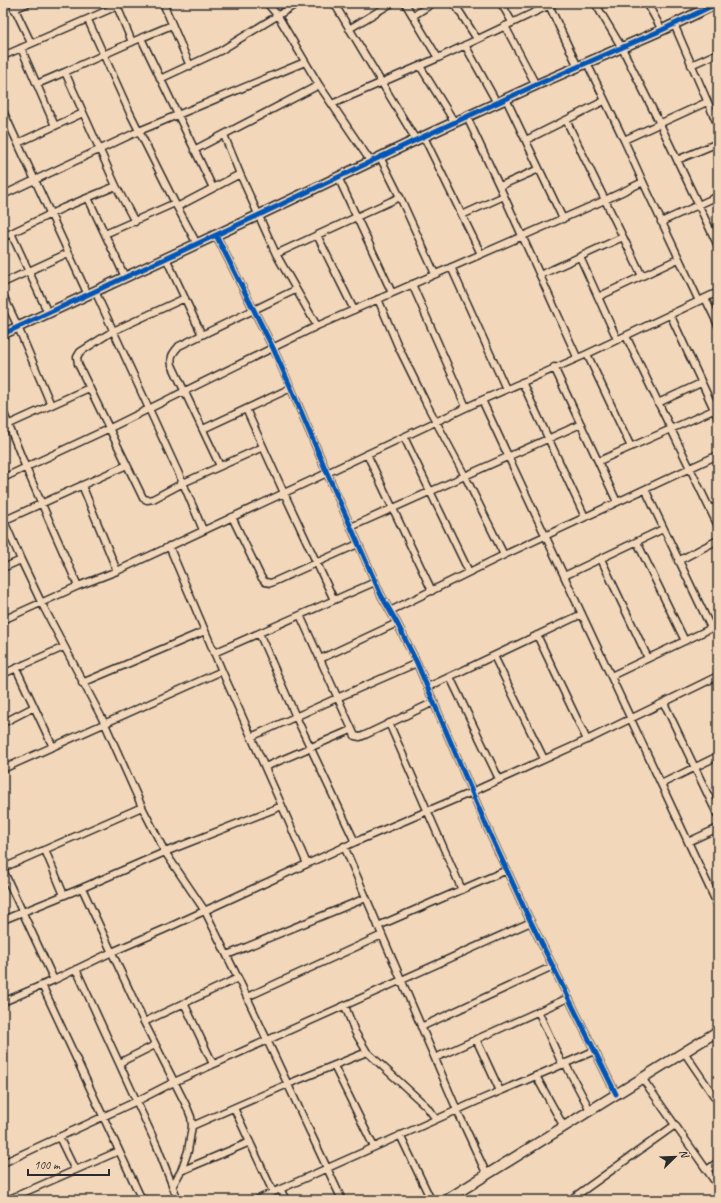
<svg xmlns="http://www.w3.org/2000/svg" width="721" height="1203" font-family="Caveat,sans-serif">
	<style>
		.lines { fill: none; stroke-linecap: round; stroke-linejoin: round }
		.street-casing { stroke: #2b2b2b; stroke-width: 9 }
		.secondary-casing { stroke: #2b2b2b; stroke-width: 12 }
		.street { stroke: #f3d7ba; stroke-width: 6 }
		.secondary { stroke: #f3d7ba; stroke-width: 9 }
		.cycleway-casing { stroke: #f3d7ba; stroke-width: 8 }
		.cycleway { stroke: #0057b8; stroke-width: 5 }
	</style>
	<rect width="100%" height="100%" fill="#f3d7ba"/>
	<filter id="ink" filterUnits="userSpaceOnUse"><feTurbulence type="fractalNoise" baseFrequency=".025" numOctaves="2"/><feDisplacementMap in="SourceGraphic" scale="8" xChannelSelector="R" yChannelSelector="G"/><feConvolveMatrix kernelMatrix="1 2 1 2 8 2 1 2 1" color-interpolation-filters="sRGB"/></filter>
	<g filter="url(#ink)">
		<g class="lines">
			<defs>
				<path id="street" d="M12,3L31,43
					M163,3L190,66
					M267,3L278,16L319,85L371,162
					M334,3L416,140
					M405,3L438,58
					M454,3L477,39
					M501,3L512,22
					M548,3L578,67
					M595,3L622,48L660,124L718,246
					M647,3L662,30
					M117,6L132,42
					M14,9L28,3
					M413,16L433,3
					M88,20L129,111L175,203L197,244
					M674,24L718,126
					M505,26L536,85
					M349,29L392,3
					M141,38L213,188
					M465,45L497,103
					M21,48L55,126
					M3,56L124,3
					M587,63L624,140L643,182L699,301
					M691,65L718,53
					M420,66L455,123
					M160,79L220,51L298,3
					M37,84L65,72
					M506,99L563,219
					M332,104L438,58L554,3
					M3,111L88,295
					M467,117L504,196L577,357
					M566,120L642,276
					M224,135L240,174L276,254L317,326
					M424,137L481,254
					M526,140L604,101
					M624,140L707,102
					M18,143L83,113
					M194,150L319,85
					M380,157L400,197L435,274
					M677,160L718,143
					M338,177L392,293
					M500,186L539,169
					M3,195L139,131L305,62
					M88,198L125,277
					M177,207L240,174
					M462,215L504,196
					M135,222L116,186L65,72L141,38L172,25
					M661,222L718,196
					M11,233L48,313
					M105,234L175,203
					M216,235L273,348L291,388L327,473L381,595L397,623L417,663L486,825L525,910L616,1094
					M317,235L354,310
					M3,237L63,208L116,186
					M276,254L400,197
					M580,257L617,339
					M166,258L202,335
					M451,267L506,389
					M540,275L623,237
					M3,283L68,253
					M412,284L466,407
					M95,291L183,483L203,530
					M3,295L18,327L51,405
					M598,297L678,259
					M185,298L113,331L80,352L77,357L78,364L143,498L147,500L153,499L183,483L263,447
					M705,298L718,325
					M378,299L398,346L426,403L465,476L504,555
					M670,314L718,418
					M626,336L718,526
					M587,354L631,447
					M554,367L617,502
					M522,382L585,517
					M482,400L718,906
					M658,403L701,383
					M246,409L284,493L334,600
					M3,411L26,468L78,586
					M3,427L89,388
					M203,429L291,388
					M404,437L469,572
					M367,454L432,591
					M599,461L718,408
					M220,466L172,365C170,356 173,353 179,346L295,290
					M3,478L110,428L317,326L605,200L643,182
					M82,485L117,571
					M645,489L711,628
					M710,509L718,506
					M232,517L261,577L265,582L271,583L358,544
					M3,521L127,465
					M4,521L21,560L41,602L105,724L142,807L165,852L205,911L238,978L342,1200
					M351,527C428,493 504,458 581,424
					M637,542L685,641
					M169,546L222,671L282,806L307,864
					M601,559L648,658
					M678,561L718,540
					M3,568L21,560
					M564,576L663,529
					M390,611L504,555L718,455
					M300,615L355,736L360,737L365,735L434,702
					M3,620L78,586L117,571L327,473L482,400L587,354L718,292
					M259,633L296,717L355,842
					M537,635L587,740
					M214,653L375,582
					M494,656L544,759
					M320,659L397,623
					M16,668L53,747
					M3,674L64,647
					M611,676L718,625
					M450,677L499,779
					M82,683L205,631
					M428,687L582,614
					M664,703L718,816
					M3,723L34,707
					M389,723L462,890
					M251,737L337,698L417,663
					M265,767L351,730
					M3,769L222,671
					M661,784L718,756
					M688,842L718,828
					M344,846L457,1110L487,1175
					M45,850L64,895
					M3,868L142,807
					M3,870L54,980
					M82,888L144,1022L187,1107L191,1117L192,1126L188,1151L181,1171L173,1185
					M3,920L82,888L165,852L282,806
					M378,926L507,870
					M227,955L366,898
					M76,969L157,1146L178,1200
					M42,985L142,1200
					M247,997L382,935
					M3,1002L54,980L112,952L165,929L355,842L472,792L587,740L718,676
					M184,1003L213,1064
					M345,1006L355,1032L367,1052L426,1106L436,1119
					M538,1011L562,1064
					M144,1022L238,978
					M421,1027L553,966
					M476,1039L500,1091
					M684,1052L718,1102
					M435,1058L568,998
					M119,1063L155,1045
					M565,1063L590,1110
					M334,1066L374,1147
					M536,1076L564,1127
					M642,1078L718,1186
					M234,1108L273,1192
					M192,1126L288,1084L367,1052
					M400,1135L431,1200
					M59,1137L75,1170
					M3,1163L137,1101L174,1082L531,922
					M707,1170L718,1162
					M181,1171L250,1142
					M280,1189L286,1200
					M7,1200L119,1151
					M256,1200L482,1099L594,1051
					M570,1200L675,1125"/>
				<path id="secondary" d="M3,334L259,215L416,140L536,85L662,30L718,3
					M446,1200L718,1031"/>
			</defs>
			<!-- street casing -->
			<use href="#street" class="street-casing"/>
			<!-- secondary casing -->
			<use href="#secondary" class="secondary-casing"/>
			<!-- street -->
			<use href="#street" class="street"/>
			<!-- secondary -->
			<use href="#secondary" class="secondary"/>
			<defs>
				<path id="cycleway" d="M216,235L273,348L291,388L327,473L381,595L397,623L417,663L486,825L525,910L616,1094
					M3,334L259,215L416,140L536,85L662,30L718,3"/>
			</defs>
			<!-- cycleway casing -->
			<use href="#cycleway" class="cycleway-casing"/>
			<!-- cycleway -->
			<use href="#cycleway" class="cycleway"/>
		</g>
	</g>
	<!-- margin -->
	<rect width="721" height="1203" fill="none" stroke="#f3d7ba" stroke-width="16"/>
	<rect x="8" y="8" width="705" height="1187" fill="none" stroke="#2b2b2b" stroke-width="1.5" filter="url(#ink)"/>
	<!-- north arrow -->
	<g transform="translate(675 1157) rotate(67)" stroke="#f3d7ba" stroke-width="3" paint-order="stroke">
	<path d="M0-3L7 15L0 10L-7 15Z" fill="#2b2b2b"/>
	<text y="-6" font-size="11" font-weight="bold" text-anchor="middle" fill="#2b2b2b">N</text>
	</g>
	<!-- scale -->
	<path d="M28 1169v6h81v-6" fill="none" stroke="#2b2b2b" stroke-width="2"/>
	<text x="34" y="1169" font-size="12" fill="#2b2b2b" stroke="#f3d7ba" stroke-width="3" paint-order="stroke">100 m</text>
</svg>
